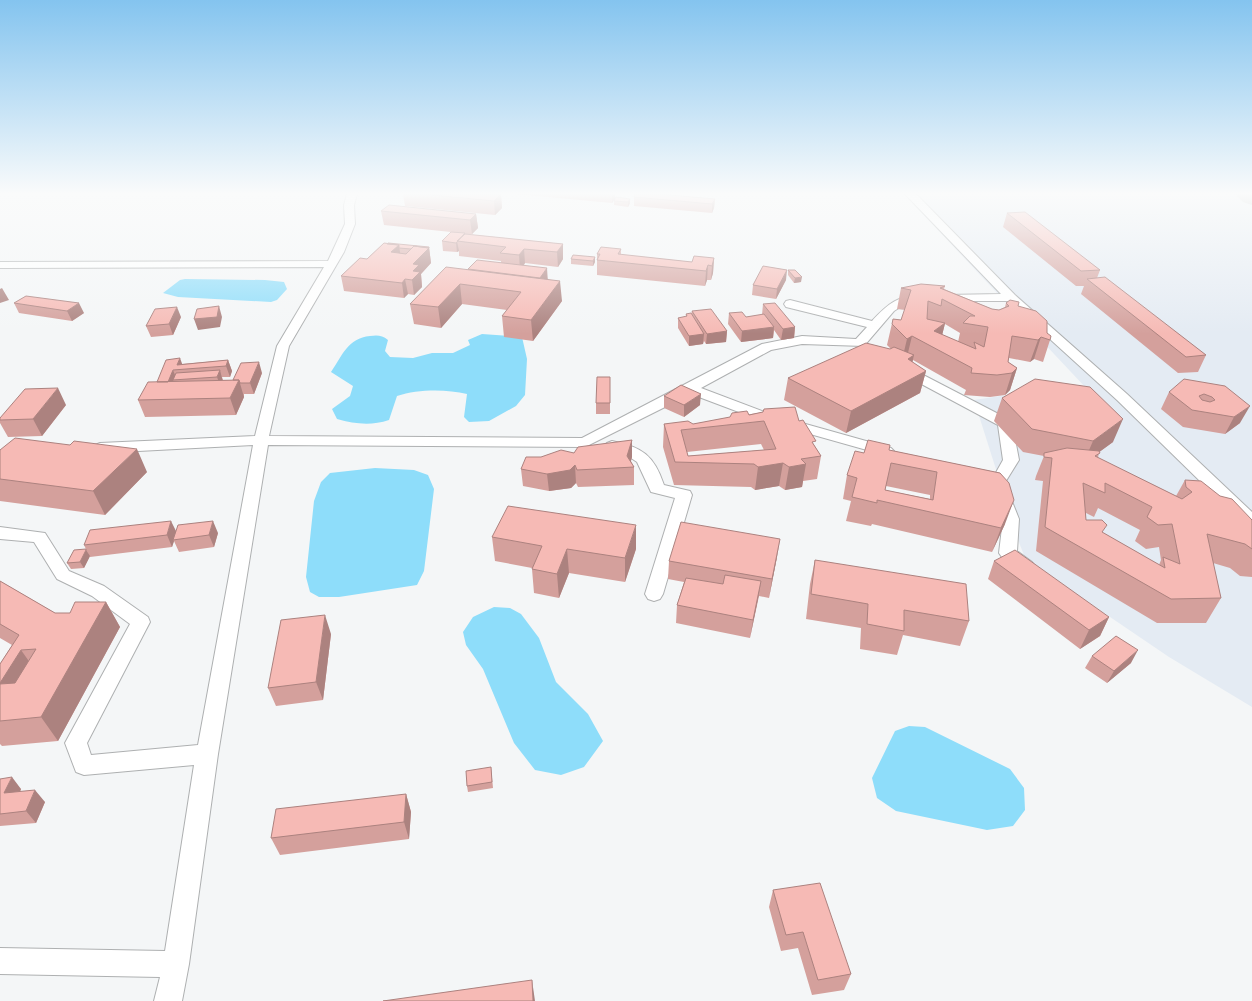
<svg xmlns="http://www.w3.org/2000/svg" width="1252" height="1001" font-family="'PT Sans Narrow',sans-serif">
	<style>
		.built { fill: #e4ebf3 }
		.water { fill: #8eddfa }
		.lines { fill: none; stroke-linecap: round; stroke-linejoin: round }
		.taxiway { fill: #adaeb0; fill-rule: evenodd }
		.minor-casing { stroke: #aeb0b1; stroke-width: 2 }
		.minor { fill: #fff; fill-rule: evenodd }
		.wall { fill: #d4a09c; fill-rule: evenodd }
		.shaded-wall { fill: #ac827f }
		.building { fill: #f6bab5; stroke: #ac827f; fill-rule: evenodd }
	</style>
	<rect width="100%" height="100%" fill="#f4f6f7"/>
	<!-- built -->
	<path class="built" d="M904,194H1252V707L1169,657L1026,560L1020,545L974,400L1020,393L1086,388Z"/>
	<!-- water -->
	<path class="water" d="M185,279L265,280L284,282L287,289L277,300L271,302L178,297L163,293L180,280Z
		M482,334L522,337L527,359L525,395L516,406L489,421L469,422L464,417L467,394C446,389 418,389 397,396L389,420C371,426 355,424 337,419L332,409L350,396L353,386L331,372C342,356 348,338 370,336C377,335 382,335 388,340L385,351L390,357L413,358L432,353H453L470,345L468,340Z
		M375,468L414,470L428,475L434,489L424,571L417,585L339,597H319L310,592L306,577L314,501L321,482L330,473Z
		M494,607L510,608L521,614L539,638L556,682L588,714L603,741L584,767L561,775L535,770L514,743L483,669L466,645L463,632L473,617Z
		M909,726L925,727L1010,769L1024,788L1025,810L1013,826L987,830L896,811L877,798L872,778L895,731Z"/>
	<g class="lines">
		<!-- taxiway -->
		<path class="taxiway" d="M1235,194H1252V205L1243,202Z"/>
		<defs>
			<path id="minor" d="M347,194H357L354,205L355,224L344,252L289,346L269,436L582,438L762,344L802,336L856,339L867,327L786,307L784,304L786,301L790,300L872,321C886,306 900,292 922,298L924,300L922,302L905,304L894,311L864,346L802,344L771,350L701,388L770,414L891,448L894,451L891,454H881L760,420L691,394L585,447L268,445L218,754L189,964L182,1001H154L160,977L0,974V948L165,951L194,765L84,775L76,772L65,743L130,624L92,596L57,579L34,542L0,539V527L45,533L69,571L104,586L148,617L150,622L87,743L91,755L198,745L253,445L100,453L95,451L92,448L95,445L100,443L255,436L277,346L324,267L0,268V262L328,261L345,224L344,205Z
				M905,194H916L1015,295L1127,394L1252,512V528L1246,526L1117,400L1008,301H941L939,299L941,297L945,295L1001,294Z
				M904,365L1010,420L1012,423L1019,460L1001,489L1007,490L1009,494L1019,519L1017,551L1032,562L1035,566L1032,570C1020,574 1005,563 999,553L1003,519L993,494L997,490L991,489L989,485L1003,460L998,425L899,372L897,369Z
				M612,441C642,447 654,455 664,485L690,491L692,495L663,594L660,599L654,601L648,599L645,594L675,498L651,492L637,462L625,454L607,449L604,446L607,443Z"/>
		</defs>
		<!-- minor casing -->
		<use href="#minor" class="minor-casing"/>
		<!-- minor -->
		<use href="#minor" class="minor"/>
	</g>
	<!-- wall -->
	<path class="wall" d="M403,194H501L502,208L495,215L405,206Z
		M516,194H615V199L612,203Z
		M634,197L715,199L714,208L712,213L634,206Z
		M630,199V203L628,207L614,205V201Z
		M381,211L476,214L478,228L472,234H465L563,244V259L558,267L525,263L524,265L548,279L562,301L533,341L504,337L502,316L507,310L462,304L441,328L414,324L410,304L468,269L501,263V261L459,256V251L457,252L443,251L442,241L451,232L384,225Z
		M1007,213L1100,270L1097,278L1206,355L1198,372L1178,373L1081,294L1084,286H1076L1003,227Z
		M384,243L429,247L431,263L421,274L422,287L414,295L408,294L404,298L344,291L341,276L367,259Z
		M621,249V255L692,262L714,258L713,273L711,280H707L705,286L597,275V254Z
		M595,257V262L593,266L571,264V259Z
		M788,270L801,282L794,283L788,275Z
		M786,280L776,299L752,295L753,285Z
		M945,286L944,289L992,309L999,310L1005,307L1006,303L1018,306L1047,333L1050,340L1043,362L1034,359L1030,362L1009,358L1008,362L1017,368L1010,390L1005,395L990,397L964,395L966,390L913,360L912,363L926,371L920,393L846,433L784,400L788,378L891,349L887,345L893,319L901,320L905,310L897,309L901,288ZM945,324L960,333L958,342L942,335Z
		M26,296L84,313L72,321L19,313L14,303Z
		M763,304L795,327L794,338L781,340L774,330L773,338L741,342L728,324L729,313L746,317L762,315Z
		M692,311L727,331L726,342L706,344L704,341L703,344L689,346L678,328V318L686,317V314H691Z
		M181,317L173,335L151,337L146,326Z
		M228,360L232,371L230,377H222L223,380H233L262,373L254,394H244V397L236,415L145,417L138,400L157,382L182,364Z
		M610,377V414H596V403Z
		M1225,386L1240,423L1225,434L1183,427L1161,409L1169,392Z
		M664,396L700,405L684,417L664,408Z
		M1002,398L1113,442L1099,452L1098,458L1176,496L1185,480L1252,536V577L1240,576L1230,568L1213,563L1221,598L1206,623H1157L1036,551L1043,481L1035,480L1036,476L1044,456L1023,452L994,421ZM1098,508L1140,530L1135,541L1146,549L1159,547L1161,560L1159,565L1103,533L1086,520V513L1094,517Z
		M66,405L42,436L8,437L0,423V418Z
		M763,412L799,421L821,456L817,479L803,481L802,487L785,490L779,486L755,490L751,487L674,485L663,447L664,424H693ZM761,444L764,450L688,456L687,452Z
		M632,440V457L631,461L634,467V485L578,487L576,483L571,488L549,491L523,486L521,469L541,457L574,453Z
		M0,450L147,472L105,515L0,501Z
		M889,450L1000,473L1005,524L992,552L872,524L871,526L846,521L851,501L843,499L847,475L864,453ZM886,486L930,495V499L885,490Z
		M176,531L218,533L214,547L179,552L174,541L172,547L90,557V556L84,568L71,569L67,563L86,549L84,545Z
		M492,537L636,549L625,582L569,573L559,598L534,593L532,569V568L495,561Z
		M777,557L769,598L759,596L750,638L676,623L677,605L684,582L668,579L669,561Z
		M815,560L969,621L960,646L903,635L897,655L860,649L861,628L806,619L810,584Z
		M994,561L1109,617L1100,636L1080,649L988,579Z
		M0,581L55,613H70L106,602L120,627L58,741L2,746L0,744V664L12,645L0,638Z
		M331,634L323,700L276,706L268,688Z
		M1092,656L1131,663L1107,683L1085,668Z
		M491,767L493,788L468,792L467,786Z
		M0,779L21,789L20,792L45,802L36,823L0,826Z
		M406,794L411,812L409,839L280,855L271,838Z
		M773,890L851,974L844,990L812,995L798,948L781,951L769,907Z"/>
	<!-- shaded-wall -->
	<path class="shaded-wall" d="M501,194L502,208L495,215L494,201Z
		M612,194H615V199L612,203Z
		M630,199V203L628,207V202Z
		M715,199L714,208L712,213V204Z
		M476,214L478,228L472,234L470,220Z
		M465,233L466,242L457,241L459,251L457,252L456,243Z
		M563,244V259L558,267L557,252Z
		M399,245L401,259L391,252Z
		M429,247L431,263L421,274L422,287L414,295L412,280L413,264Z
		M524,249L525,263L520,270L519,255Z
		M595,257V262L593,266V261Z
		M714,258L713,273L711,280L712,266Z
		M708,265L707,280L705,286L706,271Z
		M547,268L548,283L539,279Z
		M787,270L786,280L776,299L777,289Z
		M802,277L801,282L794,283L795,278Z
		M405,279L408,294L404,298L402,283Z
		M560,281L562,301L533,341L531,320Z
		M460,284L462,304L441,328L438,307Z
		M2,288L9,300L0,303V289Z
		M79,303L84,313L72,321L67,311Z
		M219,306L222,317L220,327L198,330L194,319Z
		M177,307L181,317L173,335L169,324Z
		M945,323L940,344L934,331Z
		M774,327L773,338L741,342L742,331Z
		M795,327L794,338L781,340L783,329Z
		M727,331L726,342L706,344L707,334Z
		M704,334L703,344L689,346V336Z
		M912,336L907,357L902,360L907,339Z
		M1041,337L1034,359L1030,362L1038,340Z
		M914,355L909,377L908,359Z
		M180,358L184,369L177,365Z
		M228,360L232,371L230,377L226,366Z
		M259,362L262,373L254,394L250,383Z
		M1017,368L1010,390L1005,395L1012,373Z
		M173,370L177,380H173L175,386L168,382Z
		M220,370L223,382L221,388L217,377Z
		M926,371L920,393L846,433L851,411Z
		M239,380L244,397L236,415L230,398Z
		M58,388L66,405L42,436L33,419Z
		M701,394L700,405L684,417V405Z
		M1250,406L1240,423L1225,434L1234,417Z
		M1123,419L1113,442L1083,464L1093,441Z
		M632,440V457L629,467L627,456Z
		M137,449L147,472L105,515L93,491Z
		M783,463L779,486L755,490L758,467Z
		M806,464L802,487L785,490L789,467Z
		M575,465L576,483L571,488L549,491L547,474Z
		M1014,500L1005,524L992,552L1001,528Z
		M171,521L177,533L173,540L174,541L172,547L167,535Z
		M213,521L218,533L214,547L209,535Z
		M636,525V549L625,582V558Z
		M780,539L777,557L769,598L772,579Z
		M567,549L569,573L559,598L557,574Z
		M86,550L90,556L84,568L80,562Z
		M761,581L758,599L750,638L753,620Z
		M106,602L120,627L58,741L41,717Z
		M325,615L331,634L323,700L316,682Z
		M1109,617L1100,636L1080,649L1089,630Z
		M21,650L38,674L17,708L0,684V683Z
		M1138,650L1131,663L1107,683L1114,671Z
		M12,777L21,789L14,805L4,793Z
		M35,790L45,802L36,823L26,811Z
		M406,794L411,812L409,839L404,822Z
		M532,980L535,1001H533Z"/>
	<!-- building -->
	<path class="building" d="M423,194H501L494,201Z
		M635,194H658L715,199L712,204L634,197Z
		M616,197L630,199L628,202L614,201Z
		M389,205L476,214L470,220L381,211Z
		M1025,212L1100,270L1081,271L1007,213Z
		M451,232L465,233L456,243L442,241Z
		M465,234L563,244L557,252L524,249L519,255L500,253L506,247L457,241Z
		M384,243L399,245L391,252L406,254L414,246L429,248L413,264L419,265L413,271L420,272L412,280L405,279L402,283L341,276L360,258L367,259Z
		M388,243L429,247V248L414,246L411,249L399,248V245L387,244Z
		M601,247L621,249L618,254L692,262L694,256L714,258L712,266L708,265L706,271L597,260L600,254H597Z
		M573,255L595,257L593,261L571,259Z
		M477,260L547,268L540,278L468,269Z
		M763,266L787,270L777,289L753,285Z
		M446,267L560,281L531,320L502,316L521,292L460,284L438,307L410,304Z
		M788,270H795L802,277L795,278Z
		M1105,277L1206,355L1186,357L1087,279Z
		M921,284L945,286L940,288L992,309L999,310L1009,306L1006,303L1010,300L1019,302L1018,306L1036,311L1047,321V333L1051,336L1050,340L1041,337L1038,340L1012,336L1008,362L1017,368L1012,373L997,375L971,373L972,368L912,336L907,339L892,324L893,319L901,320L911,290L901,288ZM942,299L975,316H970L963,323L988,327L984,347L974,342L976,349L934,331L945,323L927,319L928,301L941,306Z
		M26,296L79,303L67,311L14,303Z
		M775,303L795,327L783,329L763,304Z
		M219,306L217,317L194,319L197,309Z
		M177,307L169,324L146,326L155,309Z
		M711,309L727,331L707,334L692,311Z
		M742,312L746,317L764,314L774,327L742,331L729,313Z
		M691,313L704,334L689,336L678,318L687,316L686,314Z
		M866,343L890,349L894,347L914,355L908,359L926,371L851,411L788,378Z
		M180,358L177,365L228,360L226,366L173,370L168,382H157L166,360Z
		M259,362L250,383H240L239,380H233L241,363Z
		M220,370L217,377L173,380L176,373Z
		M597,377H610V403H596Z
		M1035,379L1090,387L1123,419L1093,441L1032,429L1002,398Z
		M1184,379L1225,386L1250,406L1234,417L1192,410L1169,392ZM1204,394L1212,397L1215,400L1210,402L1202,400L1199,396Z
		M239,380L230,398L138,400L148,382Z
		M681,385L701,394L684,405L664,396Z
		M58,388L33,419L0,420V418L25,389Z
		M795,407L799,421L803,420L816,441L812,442L821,456L801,459L806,464L789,467L783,463L758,467L754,464L675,462L664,424L688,421L693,424L730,417L732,413L747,411L749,415L763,412L764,409ZM764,421L776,449L688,456L681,430Z
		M15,438L70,445L74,441L137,449L93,491L0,479V450Z
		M632,440L627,456L634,467L577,470L575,465L570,470L547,474L521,469L526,457H541L561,450L574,453L578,447Z
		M868,440L890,445L889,450L1000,473L1009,483L1014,500L1001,528L877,500V503L852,497L857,478L847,475L855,451L864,453ZM891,463L937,472L933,500L885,490Z
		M1067,448L1099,451L1100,453L1095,456L1182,499L1192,492L1186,487L1185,480L1201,481L1220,496L1232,499L1252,520V549L1245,544L1207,534L1221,598L1171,599L1045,527L1052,458L1044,457V453ZM1083,483L1105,493V483L1152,507L1147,517L1158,525L1172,524L1180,564L1163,557L1165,568L1102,532L1107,525L1102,520H1086Z
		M508,506L636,525L625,558L567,549L557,574L532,569L542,546L492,537Z
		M171,521L167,535L84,545L90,530Z
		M213,521L209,535L173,540L178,525Z
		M681,522L780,539L772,579L669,561Z
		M86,549V550L80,562L67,563L74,550Z
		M1015,550L1109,617L1089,630L994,561Z
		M815,560L966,584L969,621L904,610V631L867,624L868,604L811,594Z
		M725,575L761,581L753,620L677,605L686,578L723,584Z
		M0,581L55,613H70L75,602H106L41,717L0,721V684L15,683L36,649L21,650L0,683V664L19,635L0,624Z
		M325,615L316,682L268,688L281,620Z
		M1116,636L1138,650L1114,671L1092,656Z
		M491,767L492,782L467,786L466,771Z
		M12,777L4,793L35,790L26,811L0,814V779Z
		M406,794L404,822L271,838L276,809Z
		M820,883L851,974L818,980L803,932L786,935L773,890Z
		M532,980L533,1001H383Z"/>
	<!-- sky -->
	<linearGradient id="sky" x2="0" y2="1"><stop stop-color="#84c4ef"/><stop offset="0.58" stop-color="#fafbfb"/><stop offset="1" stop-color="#fafbfb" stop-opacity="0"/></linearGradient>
	<rect width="1252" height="334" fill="url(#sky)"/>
</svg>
